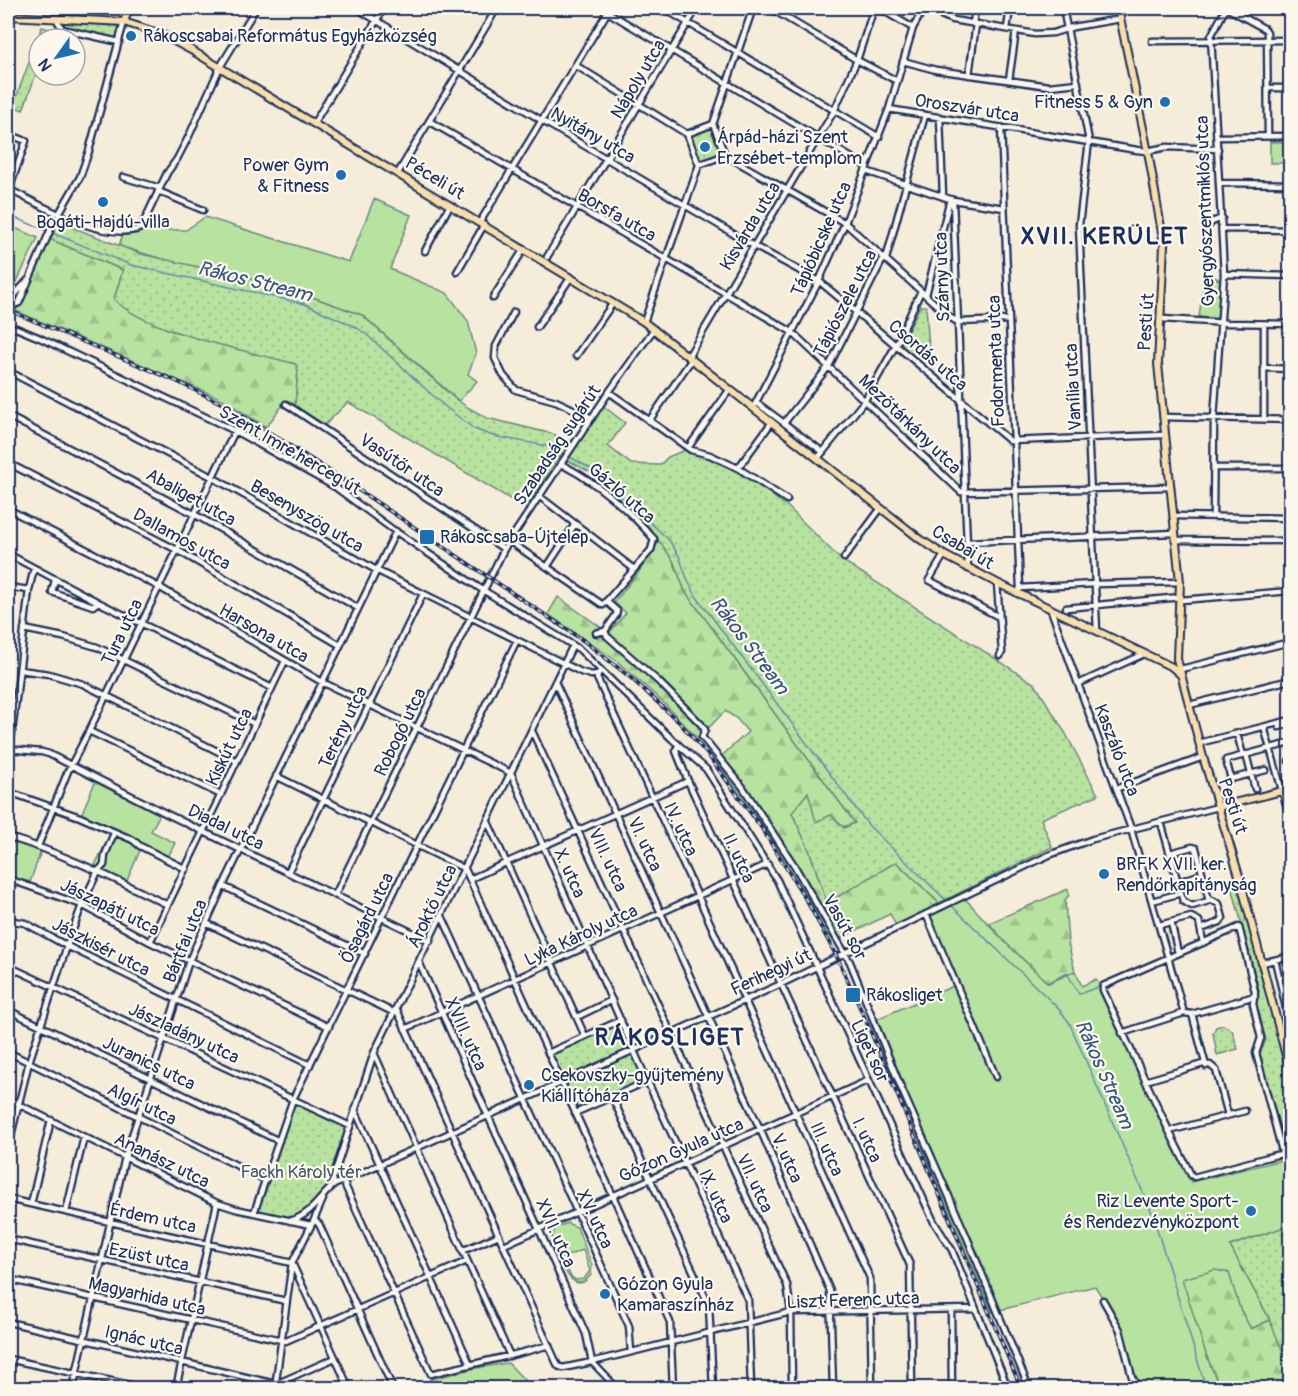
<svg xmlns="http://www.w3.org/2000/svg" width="1298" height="1396" font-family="Pangolin,sans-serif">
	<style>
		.green { fill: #b8e29f; stroke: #6a887e; stroke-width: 1.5; fill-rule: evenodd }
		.forest { fill: url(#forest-firs); stroke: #6a887e; stroke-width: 1.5 }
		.park { fill: url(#park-dots); stroke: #6a887e; stroke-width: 1.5 }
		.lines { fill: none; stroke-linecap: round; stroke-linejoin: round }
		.stream { stroke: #5b8bb0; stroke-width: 1.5 }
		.minor-casing { stroke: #1b2f5e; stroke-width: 9 }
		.major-casing { stroke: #1b2f5e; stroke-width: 10 }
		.minor { stroke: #fbf7ec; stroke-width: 4.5 }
		.major { stroke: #f8deab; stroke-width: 6 }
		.rail-casing { stroke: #1b2f5e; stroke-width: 4 }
		.rail { stroke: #fbf7ec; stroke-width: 1.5; stroke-dasharray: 4.5; stroke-linecap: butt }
		.poi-dot { fill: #1f6fb2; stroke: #fbf7ec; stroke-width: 2 }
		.labels { text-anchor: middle; stroke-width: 4.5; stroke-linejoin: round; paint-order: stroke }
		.poi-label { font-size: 18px; fill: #1b2f5e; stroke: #fbf7ec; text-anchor: start }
		.street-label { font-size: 18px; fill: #1b2f5e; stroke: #fbf7ec }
		.park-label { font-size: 18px; fill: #425c6e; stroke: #fbf7ec }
		.water-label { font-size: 20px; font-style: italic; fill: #365580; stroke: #fbf7ec }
		.district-label { font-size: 24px; font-weight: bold; letter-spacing: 1.5px; fill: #1b2f5e; stroke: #fbf7ec }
	</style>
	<defs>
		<pattern id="forest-firs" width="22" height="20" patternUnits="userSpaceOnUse" patternTransform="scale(1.5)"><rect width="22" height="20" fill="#b8e29f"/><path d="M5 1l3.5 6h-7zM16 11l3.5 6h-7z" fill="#9ec28b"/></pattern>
		<pattern id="park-dots" width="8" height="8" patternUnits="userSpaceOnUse" patternTransform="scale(1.5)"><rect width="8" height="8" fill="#b8e29f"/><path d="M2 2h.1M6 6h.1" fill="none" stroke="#9ec28b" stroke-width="1.8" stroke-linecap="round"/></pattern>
	</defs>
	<rect width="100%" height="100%" fill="#f5edda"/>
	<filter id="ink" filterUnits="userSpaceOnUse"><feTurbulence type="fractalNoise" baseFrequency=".0167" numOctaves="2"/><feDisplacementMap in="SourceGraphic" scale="12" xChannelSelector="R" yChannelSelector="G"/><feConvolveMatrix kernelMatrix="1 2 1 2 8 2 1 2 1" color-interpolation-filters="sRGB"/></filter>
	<g filter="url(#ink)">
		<!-- green -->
		<path class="green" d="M1270,142H1290V163H1270Z
			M374,199L411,215L390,269L447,293L468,321L476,354L468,374L477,381L459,401L362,315L279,285L179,264L119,246L124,230H186L205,217L349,262Z
			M8,225L38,238L10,296L8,295Z
			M1213,276L1221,281L1220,316L1218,319L1199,317L1204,280Z
			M95,782L160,814L151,831L175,843L168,857L132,838L81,815Z
			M111,833L141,848L126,883L94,867Z
			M8,841L41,851L30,882L8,876Z
			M959,892L1005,942L1048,983L1075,971L1082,986L1096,979L1191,1182L1290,1158V1225L1230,1246L1270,1320L1251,1329L1240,1309L1228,1273L1206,1354L1220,1388H1142L1135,1375L1122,1329L1095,1286L992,1312L933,1174L907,1105L870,1022L958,984L929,916L944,908L939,903Z
			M567,1223L577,1227L592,1265L591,1275C571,1301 559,1256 553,1241L552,1235L556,1228ZM583,1250L590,1271L584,1279L576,1280L571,1277L562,1258Z
			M508,1363L532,1388H418L431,1379L476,1368Z"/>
		<!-- forest -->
		<path class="forest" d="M47,238L123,270L114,299L169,330L296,364L298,370L295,406L286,401L266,427L222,399L16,311Z
			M660,540L673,560L685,591L855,823C835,833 812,821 792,813L810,852L827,903L896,861L945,909L899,931L890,914L831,943C798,878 759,819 716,761L748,732L736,718L725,711L698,739L665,704L618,662L548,614L558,597L609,633L626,613L614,602L638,573Z
			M1068,889L1069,895L1065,900L1068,943L1075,971L1048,983L1005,942L989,923Z
			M1215,1270L1229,1273L1240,1309L1251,1329L1270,1320C1283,1346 1290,1361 1290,1388H1220L1206,1354L1182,1279Z"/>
		<!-- park -->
		<path class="park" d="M60,21L120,26L116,40L63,27Z
			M42,27L52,30L49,39H39V66L23,110L13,106Z
			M713,124L725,155L699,165L687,134Z
			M56,221L141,254L279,285L362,315L454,398L469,408L487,418L553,434L576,444L602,405L625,423L608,446L631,464L660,465L668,457L685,450L710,456L737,469L774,492L773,496L783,504L784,503L840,559L1035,684L1066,734L1098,795L1041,819L1052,847L939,903L896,862L827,903L810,852L792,813L808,792L816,822L831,815L844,828L855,823L685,591L673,560L643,519L590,472L560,456L525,508L348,402L325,425L295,406L298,370L296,364C252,352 142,331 114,299L123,270L47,238Z
			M920,306H926L929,349L920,362L901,346Z
			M1236,881L1290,1083V1124L1279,1128L1259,1055L1266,1040L1255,1001L1259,990L1231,883Z
			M621,1020L648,1081L575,1113L548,1053Z
			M1223,1025L1232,1030L1238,1049L1217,1055L1213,1033L1216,1027Z
			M293,1099L350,1126L333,1182L324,1197L295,1220L254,1213Z
			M1290,1225V1369L1268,1316L1230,1246Z"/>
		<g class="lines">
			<!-- stream -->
			<path class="stream" d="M8,215L131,265L305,304L356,327L366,334L442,404L474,429L493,436L547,446L564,454
				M568,456L595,471L669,540L679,556L688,581L696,596L869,826L1058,1008L1069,1022L1152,1213L1206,1388
				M1047,983L1067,973L1079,994L1101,986"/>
			<defs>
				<path id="minor" d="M356,8L541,120L754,246L819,281L1010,441L1165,435
					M601,8L867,167
					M663,8L879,137
					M770,8L857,60L897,81
					M879,8L913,28
					M924,8L953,20L1035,34L1053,33L1073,27L1120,19
					M1063,8L1089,141L1079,225L1097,631
					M1227,8L1265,29L1267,32L1268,136
					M56,18L62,29L119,42
					M973,24L975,8
					M1007,29L1010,8
					M1152,41L1290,40
					M903,61L936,70L1049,86L1078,83
					M575,65L687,134
					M969,75L976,24
					M1009,80L1016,31
					M1268,88H1290
					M889,109L1137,150L1147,151L1167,147L1218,149
					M940,117L943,197
					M429,121L792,332L961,492L1171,487
					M314,123L384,8
					M713,124L753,8
					M1001,127L1020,588L1018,594
					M8,134L26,141L9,190
					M1218,137L1290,136
					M725,155L845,223L951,318L958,322L1009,320
					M699,165L725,155L713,124
					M699,165L687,134L713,124
					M866,171L953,200L1004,208
					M398,173L497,8
					M123,177L160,188
					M1220,183L1290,184
					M8,189C41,205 103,243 141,228L167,173L177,159L189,136L220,67L256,8
					M158,191L203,210
					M953,200L968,569
					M480,222L610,8
					M1206,228L1212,222L1222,218
					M1223,229L1290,230
					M425,251L450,205
					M547,257L697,8
					M457,272L484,225
					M1224,274L1290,276
					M28,280L12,298L11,302L14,305L19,303L53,224L80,177L89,151L124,22
					M926,295L950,199
					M493,298L524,249
					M514,312L496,346L495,358L503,375L516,390L556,401L592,418
					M1162,319L1227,323L1290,324
					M644,322L699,165
					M537,327L571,277
					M8,329L16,328L40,338L235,431L335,487L392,529L478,587L579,649L672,739L706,769L777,880L934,1222L952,1250L1008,1388
					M576,356L613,303
					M688,357L834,111L857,60L874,8
					M1264,368L1290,369
					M8,371L212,477L376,570L581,672L591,675L598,674
					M609,392L691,450L710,455L738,468L787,500
					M757,403L823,452
					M286,404L504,549
					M753,408L819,281L845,223L889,109L913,28L924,8
					M8,416L194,514L358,608
					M1163,417L1290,420
					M1264,419V325
					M649,421L692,359
					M784,423L829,366L882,261L886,259L925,115
					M688,448L730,389
					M818,458L865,400L896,345L921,291
					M8,463L177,550L340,645
					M738,468L772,422
					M1214,468H1290
					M539,496L634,569
					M8,509L159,587L322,682L511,773L650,1087L748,1300L751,1388
					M1173,516L1290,518
					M1213,516L1214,418L1224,274L1211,36L1226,8
					M1175,540L1290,541
					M509,541L603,605L651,550L654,539C628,509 596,482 561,464
					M967,542L1175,533
					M8,554L98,602L272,688
					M944,555L929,580L999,617
					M844,558L881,508
					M547,567L575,524
					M55,580L52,592L93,606L98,602
					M997,583L1002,652L1000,656
					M8,587L29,590
					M1020,588L1095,584L1180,582
					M1181,600L1290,591
					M607,602L617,611L616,615L605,631L607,636L659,682L701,724L705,730L702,737L742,786L794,865L850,962L902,1090L966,1235L1029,1388
					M1066,608L1181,597
					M1051,610L1130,826L1184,1013
					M24,629L63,637L97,647L255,724
					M596,633L605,631
					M1181,669L1290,642
					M20,670L49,674L83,684L237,761
					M601,670L598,674L597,678L701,903L870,1278L872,1388
					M556,684L760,1129L830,1291L833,1388
					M1078,684L1144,654
					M1189,705L1290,680
					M1264,727L1290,818
					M1279,727L1290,724
					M89,731L221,795
					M532,731L787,1285L791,1312L792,1388
					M1237,734L1243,755
					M1199,743L1290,720
					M678,744L676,751L688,781L910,1265L912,1388
					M8,749L42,752L49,754L169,815L430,941
					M10,749L29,590L34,568
					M1246,754L1255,789
					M1289,761H1290
					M1266,770L1231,779L1226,760L1290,743
					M276,776L465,869L670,1322L673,1388
					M1118,788L1203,757
					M9,792L80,817L133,840L140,846L186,869
					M488,822L585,1036
					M1161,822L1183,901L1192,906L1212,900L1219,904L1223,918L1220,922L1201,929
					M8,837C63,853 116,880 168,905
					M38,846L68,771L89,731L235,431
					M1170,853L1192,847L1196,848L1209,901
					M288,872L423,594
					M8,879L82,905L150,942L329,1027
					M470,879L688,781
					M1178,882L1199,875
					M223,886L365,954
					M335,895L504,549L609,392L654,329
					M1152,901L1181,893
					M926,914L996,1077
					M442,916L629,1326L631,1352
					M8,920L25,923L67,946L310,1065
					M1171,922L1178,953
					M206,923L395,1013
					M1159,925L1191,917L1199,921L1203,943
					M150,942L285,661
					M1275,960L1290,1025
					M419,962L586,1334L592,1362L617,1388
					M1262,963L1290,956
					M8,966L350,1126
					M1279,978L1290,975
					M8,1010L279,1141
					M397,1010L558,1366L563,1368L592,1362L791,1312L976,1309
					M1192,1014L1206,1066
					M577,1017L612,1000
					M405,1029L768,864
					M1122,1033L1184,1013L1192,1014L1255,996
					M8,1052L264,1179
					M374,1053L510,1356
					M548,1053L621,1020
					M1145,1081L1203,1064L1210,1065L1216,1070L1228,1115
					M612,1097L709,1305L713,1388
					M8,1099L217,1203L236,1209L311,1225
					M355,1110L470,1364
					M575,1113L648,1081
					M1169,1131L1245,1111
					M8,1148L29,1062L67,946L82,905L98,871L104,865L105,855L114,833
					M1283,1155L1256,1053L1261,1038L1253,1004L1255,992L1239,927L1103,986V990L1169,1131L1191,1175L1194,1177L1276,1155L1290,1153
					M343,1181L431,1374C470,1364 510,1357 549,1345
					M334,1185L333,1178L374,1053L573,645
					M8,1199L292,1263
					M31,1204L51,1120
					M66,1212L84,1137
					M254,1213L293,1099L517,640
					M314,1220L319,1224L391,1384L386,1388
					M290,1221C312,1215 319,1197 334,1185L781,984L1049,855L1093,839L1218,807
					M8,1239L286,1301
					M504,1245L869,1080
					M462,1251L499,1235
					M292,1263L349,1388
					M8,1279L286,1341L467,1261
					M1103,1300L1120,1330L1132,1377L1138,1388
					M951,1310L952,1388
					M8,1322L276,1384L335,1358
					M8,1359L144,1388
					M73,1388L125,1157L189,961L223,886L396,531
					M176,1388L217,1203
					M275,1388L292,1263L314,1220L323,1199
					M372,1388H386
					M1118,1388H1138"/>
				<path id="major" d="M1118,8L1149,157L1164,245L1158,364L1180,582L1177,659L1203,757L1240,879L1290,1071
					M8,16L124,22L161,34L191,50L644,322L920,539L944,555L997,583L1172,667L1180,674
					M124,22L129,8
					M1218,807L1290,789"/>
			</defs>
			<!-- minor casing -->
			<use href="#minor" class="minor-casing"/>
			<!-- major casing -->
			<use href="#major" class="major-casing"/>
			<!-- minor -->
			<use href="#minor" class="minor"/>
			<!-- major -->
			<use href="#major" class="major"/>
			<defs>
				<path id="rail" d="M8,310L176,381L221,403L256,424L345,481L584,641L631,678L679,722L708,755L761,827L808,903L837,957L867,1023L1021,1388"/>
			</defs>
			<!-- rail casing -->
			<use href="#rail" class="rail-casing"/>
			<!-- rail -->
			<use href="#rail" class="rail"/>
		</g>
	</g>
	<!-- markers -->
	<g class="poi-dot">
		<circle cx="131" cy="36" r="6"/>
		<circle cx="1165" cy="102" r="6"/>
		<circle cx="705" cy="147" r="6"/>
		<circle cx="341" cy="175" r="6"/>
		<circle cx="103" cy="202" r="6"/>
		<rect x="419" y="529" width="16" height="16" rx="3"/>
		<circle cx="1104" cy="874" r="6"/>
		<rect x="845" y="987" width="16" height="16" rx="3"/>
		<circle cx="529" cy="1085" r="6"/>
		<circle cx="1251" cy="1211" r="6"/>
		<circle cx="605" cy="1294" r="6"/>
	</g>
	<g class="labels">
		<!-- poi labels -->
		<g class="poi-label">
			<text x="143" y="42">Rákoscsabai Református Egyházközség</text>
			<text x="1153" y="108" text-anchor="end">Fitness 5 &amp; Gyn</text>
			<text x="717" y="143">Árpád-házi Szent<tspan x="717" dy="21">Erzsébet-templom</tspan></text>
			<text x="329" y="171" text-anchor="end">Power Gym<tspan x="329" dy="21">&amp; Fitness</tspan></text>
			<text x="103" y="228" text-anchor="middle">Bogáti-Hajdú-villa</text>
			<text x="440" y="543">Rákoscsaba-Újtelep</text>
			<text x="1116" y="870">BRFK XVII. ker.<tspan x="1116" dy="21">Rendőrkapitányság</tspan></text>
			<text x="866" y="1001">Rákosliget</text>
			<text x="541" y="1081">Csekovszky-gyűjtemény<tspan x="541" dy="21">Kiállítóháza</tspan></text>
			<text x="1239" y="1207" text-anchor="end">Riz Levente Sport-<tspan x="1239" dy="21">és Rendezvényközpont</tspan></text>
			<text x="617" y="1290">Gózon Gyula<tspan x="617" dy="21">Kamaraszínház</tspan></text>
		</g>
		<!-- street labels -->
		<g class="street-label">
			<text transform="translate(638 79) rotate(-59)" y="6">Nápoly utca</text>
			<text transform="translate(967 108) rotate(9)" y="6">Oroszvár utca</text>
			<text transform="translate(593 135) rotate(30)" y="6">Nyitány utca</text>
			<text transform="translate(435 178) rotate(31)" y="6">Péceli út</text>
			<text transform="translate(1205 211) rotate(-92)" y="6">Gyergyószentmiklós utca</text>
			<text transform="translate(617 215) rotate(30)" y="6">Borsfa utca</text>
			<text transform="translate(750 226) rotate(-59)" y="6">Kisvárda utca</text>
			<text transform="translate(821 239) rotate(-66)" y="6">Tápióbicske utca</text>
			<text transform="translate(942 277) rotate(-92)" y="6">Szárny utca</text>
			<text transform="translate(845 303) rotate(-63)" y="6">Tápiószele utca</text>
			<text transform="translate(1146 322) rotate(-86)" y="6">Pesti út</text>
			<text transform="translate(928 355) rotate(41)" y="6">Csordás utca</text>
			<text transform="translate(996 361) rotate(-92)" y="6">Fodormenta utca</text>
			<text transform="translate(1073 387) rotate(-93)" y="6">Vanília utca</text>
			<text transform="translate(910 424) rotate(44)" y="6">Mezőtárkány utca</text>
			<text transform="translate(557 445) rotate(-56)" y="6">Szabadság sugárút</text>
			<text transform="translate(290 450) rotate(30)" y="6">Szent Imre herceg út</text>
			<text transform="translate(402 465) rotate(34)" y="6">Vasútőr utca</text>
			<text transform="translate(622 493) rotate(41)" y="6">Gázló utca</text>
			<text transform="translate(191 497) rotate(29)" y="6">Abaliget utca</text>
			<text transform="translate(307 516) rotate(30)" y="6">Besenyszög utca</text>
			<text transform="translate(182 539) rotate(29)" y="6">Dallamos utca</text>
			<text transform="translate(963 547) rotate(31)" y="6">Csabai út</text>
			<text transform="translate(122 632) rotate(-64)" y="6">Tura utca</text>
			<text transform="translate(264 633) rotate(30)" y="6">Harsona utca</text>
			<text transform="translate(343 727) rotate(-64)" y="6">Terény utca</text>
			<text transform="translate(400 732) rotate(-64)" y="6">Robogó utca</text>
			<text transform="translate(229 747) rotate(-64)" y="6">Kiskút utca</text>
			<text transform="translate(1117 750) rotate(69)" y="6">Kaszáló utca</text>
			<text transform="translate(1233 806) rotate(72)" y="6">Pesti út</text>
			<text transform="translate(226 827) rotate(26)" y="6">Diadal utca</text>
			<text transform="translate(681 829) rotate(65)" y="6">IV. utca</text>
			<text transform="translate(645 844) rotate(65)" y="6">VI. utca</text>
			<text transform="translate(739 858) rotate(65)" y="6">II. utca</text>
			<text transform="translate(608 860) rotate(65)" y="6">VIII. utca</text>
			<text transform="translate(570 873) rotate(66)" y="6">X. utca</text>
			<text transform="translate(432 906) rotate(-64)" y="6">Ároktő utca</text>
			<text transform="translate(110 907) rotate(26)" y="6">Jászapáti utca</text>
			<text transform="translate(367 918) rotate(-64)" y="6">Ősagárd utca</text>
			<text transform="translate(845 927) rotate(61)" y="6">Vasút sor</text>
			<text transform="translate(581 935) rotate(-25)" y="6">Lyka Károly utca</text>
			<text transform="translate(185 941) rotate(-68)" y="6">Bártfai utca</text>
			<text transform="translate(101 947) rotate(27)" y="6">Jászkisér utca</text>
			<text transform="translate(771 972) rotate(-25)" y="6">Ferihegyi út</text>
			<text transform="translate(184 1033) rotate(25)" y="6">Jászladány utca</text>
			<text transform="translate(466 1034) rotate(66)" y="6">XVIII. utca</text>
			<text transform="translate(870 1051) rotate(65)" y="6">Liget sor</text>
			<text transform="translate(149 1063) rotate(26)" y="6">Juranics utca</text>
			<text transform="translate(142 1104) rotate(26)" y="6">Algír utca</text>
			<text transform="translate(867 1140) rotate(65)" y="6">I. utca</text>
			<text transform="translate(827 1149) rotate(66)" y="6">III. utca</text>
			<text transform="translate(681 1150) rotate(-24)" y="6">Gózon Gyula utca</text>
			<text transform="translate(787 1158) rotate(66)" y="6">V. utca</text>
			<text transform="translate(162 1160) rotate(26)" y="6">Ananász utca</text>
			<text transform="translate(755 1183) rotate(65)" y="6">VII. utca</text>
			<text transform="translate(716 1196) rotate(65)" y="6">IX. utca</text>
			<text transform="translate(153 1218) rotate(12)" y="6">Érdem utca</text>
			<text transform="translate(595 1219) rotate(65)" y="6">XV. utca</text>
			<text transform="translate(556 1233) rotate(66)" y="6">XVII. utca</text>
			<text transform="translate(149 1257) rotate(12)" y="6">Ezüst utca</text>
			<text transform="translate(147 1296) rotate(13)" y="6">Magyarhida utca</text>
			<text transform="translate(853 1300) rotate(-2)" y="6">Liszt Ferenc utca</text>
			<text transform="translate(144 1340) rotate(13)" y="6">Ignác utca</text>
		</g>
		<!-- park labels -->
		<g class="park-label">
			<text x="301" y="1178">Fackh Károly tér</text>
		</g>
		<!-- water labels -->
		<g class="water-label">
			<text transform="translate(255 281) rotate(14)" y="7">Rákos Stream</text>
			<text transform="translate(750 645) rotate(53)" y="7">Rákos Stream</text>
			<text transform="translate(1105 1074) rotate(66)" y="7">Rákos Stream</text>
		</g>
		<!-- district labels -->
		<g class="district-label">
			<text x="1105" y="244">XVII. KERÜLET</text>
			<text x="670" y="1045">RÁKOSLIGET</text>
		</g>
	</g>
	<!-- margin -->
	<rect width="1298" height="1396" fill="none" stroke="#fbf7ec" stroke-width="30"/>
	<rect x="15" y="15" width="1268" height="1366" fill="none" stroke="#1b2f5e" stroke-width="2" filter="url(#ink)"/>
	<!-- north arrow -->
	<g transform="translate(57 57) rotate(236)"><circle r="28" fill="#fbf7ec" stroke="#a1a7b3" stroke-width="1.5"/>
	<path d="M0-4.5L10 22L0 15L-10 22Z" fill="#1f6fb2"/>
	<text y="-9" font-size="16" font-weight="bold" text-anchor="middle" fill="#1b2f5e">N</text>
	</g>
</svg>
